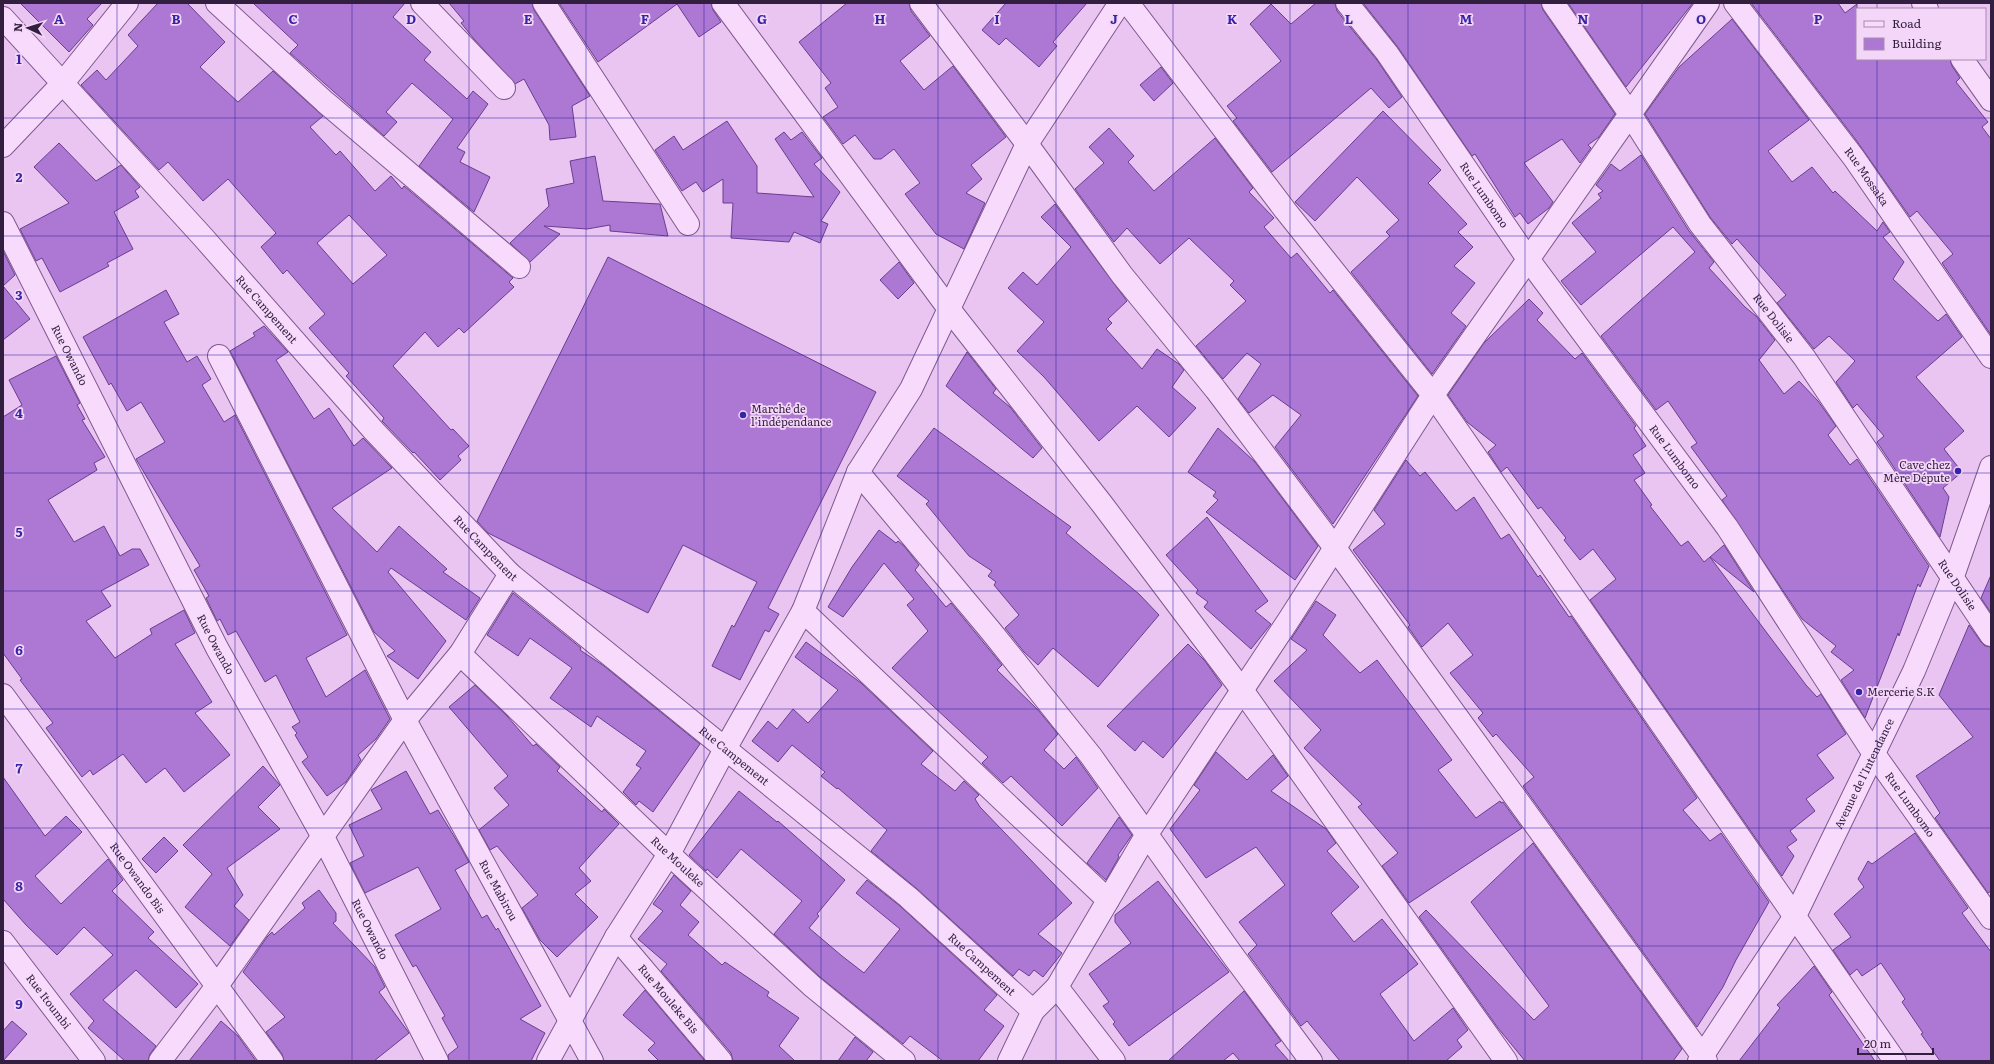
<svg xmlns="http://www.w3.org/2000/svg" width="1994" height="1064" font-family="Literata,serif">
	<style>
		.building { fill: #ac78d3; stroke: #6a3d91; fill-rule: evenodd }
		.lines { fill: none; stroke-linecap: round; stroke-linejoin: round }
		.minor-casing { stroke: #7e598f; stroke-width: 24 }
		.minor { stroke: #f7dafc; stroke-width: 22 }
		.grid { fill: none; stroke: #3624a4; stroke-width: 1; stroke-opacity: 0.55 }
		.poi-dot { fill: #3624a4; stroke: #f4d6f9; stroke-width: 1.5 }
		.labels { text-anchor: middle; stroke-width: 3.5; stroke-linejoin: round; paint-order: stroke }
		.street-label { font-size: 11px; fill: #321e3e; stroke: #f4d6f9 }
		.poi-label { font-size: 11px; fill: #321e3e; stroke: #f4d6f9; text-anchor: start }
		.grid-label { font-size: 13px; text-anchor: middle; font-weight: bold; fill: #3624a4; stroke: #f4d6f9; stroke-width: 3.5; stroke-linejoin: round; paint-order: stroke }
	</style>
	<rect width="100%" height="100%" fill="#ebc5f2"/>
	<!-- building -->
	<path class="building" d="M20,3H102L87,19L93,25L69,52Z
		M158,3H187L225,42L200,67L238,102L273,71L323,116L310,127L336,155L340,151L375,191L391,176L402,189L404,186L513,278L509,282L514,287L464,333L459,328L438,347L425,332L393,366L451,430L453,429L469,446L458,456L461,460L440,480L414,452L413,453L382,421L384,418L346,376L349,373L309,328L325,314L287,270L283,274L261,247L276,233L228,179L203,201L168,162L159,170L81,85L97,70L106,80L138,46L128,35ZM349,215L387,255L353,284L317,243Z
		M253,3H405L393,17L431,52L424,60L467,99L473,91L488,104L457,148L465,152L460,162L490,177L474,212L419,166L453,119L412,83L386,112L397,122L384,136L290,53L298,45Z
		M449,3H532L534,10L590,96L572,106L576,137L550,140L549,125L524,79L515,84L474,39L461,23L464,21Z
		M559,3H711L713,10L721,22L699,37L677,4L598,62Z
		M847,3H909L911,11L930,36L900,61L924,90L953,66L1006,137L971,165L982,179L966,193L985,203L964,249L936,234L905,194L920,183L894,149L881,159H874L855,135L843,144L823,117L838,107L825,88L831,83L799,42Z
		M1006,3H1087L1053,42L1057,46L1039,67L1006,38L999,45L982,30Z
		M1316,3H1335L1337,11L1377,60L1402,97L1389,108L1371,88L1272,172L1233,121L1237,118L1227,106L1281,61L1250,24L1271,4L1291,24Z
		M1363,3H1541L1543,10L1615,114L1599,137L1588,145L1591,148L1580,163L1562,139L1524,163L1553,202L1549,208L1528,224L1520,213L1515,217L1475,154L1472,156L1397,46Z
		M1568,3H1693L1626,87Z
		M1751,3H1838L1845,13L1857,4V59H1950L1952,66L1960,78L1956,82L1988,122L1982,127L1991,139V335L1942,263L1953,254L1917,211L1910,217L1856,140Z
		M1732,19L1809,120L1768,151L1792,182L1812,167L1833,193L1835,191L1877,231L1883,222L1890,232L1883,237L1904,262L1893,279L1938,321L1946,314L1962,337L1916,377L1964,431L1944,449L1962,472L1943,488L1949,497L1940,537L1877,442L1884,436L1857,404L1853,408L1836,382L1855,361L1829,336L1814,349L1777,303L1786,295L1737,239L1732,244L1710,217L1645,114L1679,67Z
		M1161,67L1173,83L1154,101L1140,85Z
		M1383,111L1441,170L1428,183L1467,224L1458,232L1473,247L1454,266L1475,283L1451,313L1466,326L1432,374L1351,272L1390,236L1386,232L1399,220L1357,177L1315,221L1295,202Z
		M727,121L757,166V193L814,197L775,139L784,132L791,140L802,132L822,158L814,164L840,192L821,221L828,224L820,243L794,232L789,242L731,238L733,203H723V179L703,192L696,182L682,191L655,150L674,136L683,150Z
		M1109,128L1134,156L1128,162L1154,191L1215,138L1253,188L1249,192L1274,218L1264,227L1291,258L1297,253L1330,293L1333,290L1418,396L1333,524L1275,447L1301,415L1273,395L1249,413L1238,399L1261,364L1247,353L1223,379L1196,346L1246,301L1230,285L1234,281L1189,238L1160,264L1127,228L1114,242L1075,189L1104,163L1089,147Z
		M59,143L96,181L121,165L140,187L135,191L139,197L114,212L133,249L107,263L109,266L60,292L42,258L36,261L20,229L69,203L34,167Z
		M1641,155L1689,231L1714,262L1709,268L1745,307L1756,316L1775,340L1759,360L1784,394L1799,381L1818,401L1836,426L1828,435L1850,465L1857,459L1929,566L1920,587L1918,584L1899,636L1898,633L1865,718L1841,680L1854,670L1831,652L1836,646L1802,619L1722,500L1727,496L1691,447L1697,443L1668,401L1656,410L1601,336L1695,252L1673,227L1581,305L1561,281L1596,252L1572,223L1601,198L1598,194L1603,191L1596,185L1611,164L1620,171Z
		M595,156L603,201L660,204L668,236L610,231V225L587,229L544,226L560,234L530,262L510,243L549,206L546,189L574,183L570,161Z
		M1055,204L1127,301L1108,319L1112,323L1106,329L1142,369L1157,349L1179,364L1184,370L1172,387L1196,408L1169,437L1137,406L1099,441L1044,377L1017,351L1044,322L1008,288L1023,272L1037,285L1071,247L1041,217Z
		M3,251L15,275L3,286L30,319L3,340Z
		M608,257L876,392L768,608L779,614L769,632L765,630L740,680L712,666L732,625L734,627L757,582L683,545L648,613L488,533L477,521Z
		M899,262L914,283L898,299L880,280Z
		M166,290L179,314L164,322L187,362L197,356L211,379L202,385L224,422L235,415L347,635L306,658L326,697L365,670L390,719L376,739L358,755L361,760L346,782L327,796L302,762L308,757L295,735L297,733L292,727L300,722L276,675L265,682L236,631L228,635L220,619L217,621L206,598L209,596L194,570L200,566L136,459L165,442L141,402L127,411L111,383L109,385L83,337Z
		M1529,299L1543,313L1537,320L1575,359L1582,353L1636,426L1634,428L1646,446L1633,455L1645,473L1634,480L1652,505L1650,506L1681,546L1688,541L1704,562L1710,557L1806,685L1817,697L1821,694L1846,734L1817,755L1834,778L1806,799L1815,811L1790,831L1797,840L1787,847L1794,856L1782,876L1590,600L1616,579L1593,549L1580,560L1564,540L1566,538L1541,507L1538,509L1507,467L1501,472L1488,452L1496,445L1467,422L1448,395L1484,343Z
		M264,326L288,352L276,360L314,419L329,408L354,446L363,438L392,468L332,508L377,552L399,526L447,569L443,572L480,598L466,620L391,568L388,572L446,641L418,679L387,656L395,651L374,632L230,351L255,336L253,333Z
		M967,352L996,389L993,393L1010,407L1042,448L1033,458L946,386Z
		M56,356L80,403L77,405L85,419L82,420L105,457L94,463L97,470L48,500L74,542L104,526L120,556L132,549H140L149,565L101,591L111,606L86,621L115,658L152,634L150,629L184,610L195,633L175,644L212,702L195,713L230,755L184,792L165,768L146,783L123,754L93,775L90,770L82,777L46,728L53,723L20,680L22,679L3,653V417L22,405L9,380Z
		M934,428L1071,527L1066,533L1139,594L1159,615L1098,687L1053,648L1038,665L1024,652L1005,628L1019,615L994,585L996,582L988,576L992,571L969,556L926,504L929,501L897,476Z
		M1218,428L1255,462L1318,546L1295,580L1206,512L1218,500L1213,496L1216,492L1188,472Z
		M1406,460L1420,476L1425,472L1456,511L1474,497L1501,539L1509,534L1538,577L1540,575L1569,617L1571,616L1697,798L1683,810L1710,841L1721,833L1769,902L1736,960L1723,987L1697,1027L1523,786L1534,777L1496,734L1493,737L1478,718L1483,713L1450,673L1473,655L1448,623L1422,647L1408,627L1410,625L1353,550L1385,524L1374,510Z
		M1207,517L1268,601L1255,611L1271,624L1251,649L1204,607L1208,602L1196,593L1198,590L1166,555Z
		M879,530L896,543L898,541L904,546L919,565L915,570L946,607L951,603L1002,665L997,670L1038,710L1058,734L1044,750L1064,769L1076,757L1098,788L1062,826L1011,776L1003,783L982,763L988,757L892,668L928,631L907,605L914,599L884,563L843,617L828,607L852,567Z
		M1724,545L1754,592L1710,557Z
		M1991,575V613L1981,598Z
		M513,593L581,648L580,650L604,666L700,744L653,812L639,801L636,805L623,792L641,768L636,765L646,751L597,716L591,727L550,698L572,668L530,638L518,656L487,635Z
		M1316,601L1336,615L1323,635L1360,673L1377,660L1452,760L1438,770L1476,818L1500,801L1501,803L1503,802L1522,828L1409,903L1382,866L1398,853L1358,807L1362,804L1304,748L1321,730L1274,681L1307,650L1291,639Z
		M1969,625L1981,642L1985,646L1991,647V891L1988,893L1935,818L1940,813L1916,776L1973,737L1939,695Z
		M806,642L861,683L933,751L921,764L955,791L964,781L979,795L975,799L980,807L1072,903L1038,934L1062,953L1043,977L1034,970L1029,976L1019,969L1013,976L916,888L871,851L887,830L838,788L837,789L821,776L825,772L792,745L778,762L752,741L768,721L777,729L793,709L808,723L838,690L795,657Z
		M1188,644L1205,661L1222,685L1163,758L1143,741L1135,751L1107,726Z
		M475,685L507,716L533,746L536,744L560,767L557,771L602,812L604,809L619,824L579,868L591,881L575,894L598,917L557,957L540,940L522,908L538,895L497,846L490,850L479,830L509,805L494,788L508,776L449,707Z
		M1216,752L1247,780L1273,755L1288,776L1271,791L1326,829L1336,843L1327,851L1359,887L1331,913L1354,942L1382,919L1418,964L1380,994L1414,1041L1453,1008L1468,1030L1457,1040L1462,1047L1446,1061H1340L1307,1021L1301,1026L1248,954L1257,945L1239,922L1285,885L1256,847L1206,878L1170,829L1200,790L1194,785Z
		M263,766L280,785L258,807L280,829L227,868L243,895L234,906L249,920L230,946L185,907L212,874L183,845Z
		M406,771L430,814L438,810L460,846L469,862L455,870L482,918L487,915L496,930L498,928L541,1006L520,1019L545,1033L531,1061H449L448,1055L458,1047L442,1018L445,1016L416,965L413,967L395,935L441,909L418,867L365,893L350,863L364,856L349,825L382,809L371,790Z
		M3,777L45,836L66,816L82,832L35,876L61,904L108,859L123,880L112,891L154,932L148,938L198,984L176,1008L136,970L103,1000L156,1046L150,1054L148,1061H125L88,1028L94,1021L70,994L113,955L84,927L57,955L26,925L3,899Z
		M739,791L777,822L778,821L845,880L817,914L819,916L809,928L842,956L864,973L900,929L856,893L867,880L900,906L997,995L984,1010L1004,1026L978,1061H943L910,1036L903,1044L820,977L774,934L802,901L741,849L717,878L707,869L706,871L689,855Z
		M1119,817L1132,835L1118,855L1119,857L1106,880L1087,863Z
		M1915,833L1968,908L1962,913L1991,952V1061H1940L1921,1034L1923,1033L1902,1002L1905,999L1881,963L1862,976L1857,969L1850,975L1833,950L1851,937L1834,914L1864,887L1858,879L1868,861L1872,864Z
		M164,837L178,851L156,873L142,859Z
		M1533,843L1682,1049L1673,1061H1525L1498,1028L1419,917L1426,910L1534,1020L1549,1006L1471,902Z
		M674,875L691,891L680,905L699,922L688,935L722,965L725,962L769,992L767,996L799,1018L779,1046L795,1061H733L731,1053L661,971L667,964L638,939L663,911L653,904Z
		M1158,881L1229,972L1129,1046L1113,1024L1115,1022L1103,1006L1109,1002L1089,974L1131,943L1115,922V915Z
		M319,890L336,913V921L333,923L375,967L385,987L379,992L409,1033L374,1061H284L282,1054L266,1032L285,1017L243,972L267,937L272,932L274,935L305,908L302,903Z
		M1814,966L1832,992L1829,995L1875,1061H1739L1780,1008L1777,1005Z
		M645,990L705,1061H659L648,1050L655,1043L623,1015Z
		M1244,991L1281,1041L1275,1045L1289,1061H1240L1233,1053L1223,1061H1168Z
		M12,1021L27,1034L3,1061V1031Z
		M221,1021L238,1036L256,1061H189Z
		M855,1037L873,1052L866,1061H838Z"/>
	<g class="lines">
		<defs>
			<g id="minor">
				<path d="M217,3L325,102L519,267"/>
				<path d="M422,3L504,88"/>
				<path d="M544,3L688,224"/>
				<path d="M723,3L949,309L1102,504L1242,690L1506,1061"/>
				<path d="M921,3L1027,144L1122,275L1216,390L1335,548L1706,1061"/>
				<path d="M1128,3L1285,210L1433,395L1895,1061"/>
				<path id="s1" d="M1347,3L1387,53L1528,259L1727,527L1874,754L1991,918"/>
				<path id="s2" d="M1553,3L1630,114L1700,224L1804,357L1991,635"/>
				<path id="s3" d="M1735,3L1854,158L1991,357"/>
				<path d="M1923,3L1927,9"/>
				<path id="s4" d="M3,18L202,236L374,431L510,574L908,897L1033,1011"/>
				<path d="M1962,59L1991,100"/>
				<path d="M3,146L62,84L127,3"/>
				<path id="s5" d="M3,223L217,648L322,835L437,1061"/>
				<path id="s6" d="M219,356L405,720L592,1061"/>
				<path d="M858,472L990,630L1091,756L1234,957L1311,1061"/>
				<path d="M803,611L1108,900"/>
				<path id="s7" d="M460,654L669,854L812,986L904,1061"/>
				<path id="s8" d="M3,695L272,1061"/>
				<path id="s9" d="M616,937L721,1061"/>
				<path id="s10" d="M3,942L94,1061"/>
				<path d="M1057,987L1114,1061"/>
				<path d="M160,1061L217,986L405,720L460,654L510,574"/>
				<path d="M548,1061L616,937L669,854L725,749L803,611L858,472L911,389L1027,144L1120,3"/>
				<path d="M1009,1061L1033,1011L1057,987L1147,834L1288,621L1433,395L1708,3"/>
				<path id="s11" d="M1699,1061L1795,916L1914,671L1952,579L1991,467"/>
			</g>
		</defs>
		<!-- minor casing -->
		<use href="#minor" class="minor-casing"/>
		<!-- minor -->
		<use href="#minor" class="minor"/>
	</g>
	<!-- grid -->
	<path class="grid" d="M117,3V1061M235,3V1061M352,3V1061M469,3V1061M586,3V1061M704,3V1061M821,3V1061M938,3V1061M1056,3V1061M1173,3V1061M1290,3V1061M1408,3V1061M1525,3V1061M1642,3V1061M1759,3V1061M1877,3V9M1877,59V1061M3,118H1991M3,236H1991M3,355H1991M3,473H1991M3,591H1991M3,709H1991M3,828H1991M3,946H1991"/>
	<!-- markers -->
	<g class="poi-dot">
		<circle cx="743" cy="415" r="4"/>
		<circle cx="1958" cy="471" r="4"/>
		<circle cx="1859" cy="692" r="4"/>
	</g>
	<g class="labels">
		<!-- street labels -->
		<g class="street-label">
			<text dy="4" stroke="none"><textPath href="#s3" startOffset="218">Rue Mossaka</textPath></text>
			<text dy="4" stroke="none"><textPath href="#s1" startOffset="236">Rue Lumbomo</textPath></text>
			<text dy="4" stroke="none"><textPath href="#s4" startOffset="393">Rue Campement</textPath></text>
			<text dy="4" stroke="none"><textPath href="#s2" startOffset="385">Rue Dolisie</textPath></text>
			<text dy="4" stroke="none"><textPath href="#s5" startOffset="148">Rue Owando</textPath></text>
			<text dy="4" stroke="none"><textPath href="#s1" startOffset="560">Rue Lumbomo</textPath></text>
			<text dy="4" stroke="none"><textPath href="#s4" startOffset="717">Rue Campement</textPath></text>
			<text dy="4" stroke="none"><textPath href="#s2" startOffset="709">Rue Dolisie</textPath></text>
			<text dy="4" stroke="none"><textPath href="#s5" startOffset="472">Rue Owando</textPath></text>
			<text dy="4" stroke="none"><textPath href="#s4" startOffset="1041">Rue Campement</textPath></text>
			<text dy="4" stroke="none"><textPath href="#s11" startOffset="332">Avenue de l'Intendance</textPath></text>
			<text dy="4" stroke="none"><textPath href="#s1" startOffset="980">Rue Lumbomo</textPath></text>
			<text dy="4" stroke="none"><textPath href="#s7" startOffset="301">Rue Mouleke</textPath></text>
			<text dy="4" stroke="none"><textPath href="#s8" startOffset="227">Rue Owando Bis</textPath></text>
			<text dy="4" stroke="none"><textPath href="#s6" startOffset="603">Rue Mabirou</textPath></text>
			<text dy="4" stroke="none"><textPath href="#s5" startOffset="796">Rue Owando</textPath></text>
			<text dy="4" stroke="none"><textPath href="#s4" startOffset="1365">Rue Campement</textPath></text>
			<text dy="4" stroke="none"><textPath href="#s9" startOffset="81">Rue Mouleke Bis</textPath></text>
			<text dy="4" stroke="none"><textPath href="#s10" startOffset="75">Rue Itoumbi</textPath></text>
		</g>
		<!-- poi labels -->
		<g class="poi-label">
			<text x="751" y="413">Marché de<tspan x="751" dy="13">l’indépendance</tspan></text>
			<text x="1950" y="469" text-anchor="end">Cave chez<tspan x="1950" dy="13">Mère Députe</tspan></text>
			<text x="1867" y="696">Mercerie S.K</text>
		</g>
	</g>
	<g class="grid-label">
		<text x="59" y="24">A</text>
		<text x="176" y="24">B</text>
		<text x="293" y="24">C</text>
		<text x="411" y="24">D</text>
		<text x="528" y="24">E</text>
		<text x="645" y="24">F</text>
		<text x="762" y="24">G</text>
		<text x="880" y="24">H</text>
		<text x="997" y="24">I</text>
		<text x="1114" y="24">J</text>
		<text x="1232" y="24">K</text>
		<text x="1349" y="24">L</text>
		<text x="1466" y="24">M</text>
		<text x="1583" y="24">N</text>
		<text x="1701" y="24">O</text>
		<text x="1818" y="24">P</text>
		<text x="19" y="64">1</text>
		<text x="19" y="182">2</text>
		<text x="19" y="300">3</text>
		<text x="19" y="418">4</text>
		<text x="19" y="537">5</text>
		<text x="19" y="655">6</text>
		<text x="19" y="773">7</text>
		<text x="19" y="891">8</text>
		<text x="19" y="1009">9</text>
	</g>
	<!-- border -->
	<rect width="1994" height="1064" fill="none" stroke="#321e3e" stroke-width="8"/>
	<!-- legend -->
	<rect x="1856" y="8" width="130" height="52" fill="#f4d6f9" stroke="#a68cae"/>
	<rect x="1864" y="21" width="20" height="6" fill="#f7dafc" stroke="#a68cae"/>
	<text x="1892" y="28" font-size="12" fill="#321e3e">Road</text>
	<rect x="1864" y="38" width="20" height="12" fill="#ac78d3" stroke="#a68cae"/>
	<text x="1892" y="48" font-size="12" fill="#321e3e">Building</text>
	<!-- north arrow -->
	<g transform="translate(28 28) rotate(274)" stroke="#f4d6f9" stroke-width="3" paint-order="stroke">
	<path d="M0-3L7 15L0 10L-7 15Z" fill="#321e3e"/>
	<text y="-6" font-size="11" font-weight="bold" text-anchor="middle" fill="#321e3e">N</text>
	</g>
	<!-- scale -->
	<path d="M1858 1048v6h75v-6" fill="none" stroke="#321e3e" stroke-width="2"/>
	<text x="1864" y="1048" font-size="12" fill="#321e3e" stroke="#f4d6f9" stroke-width="3" paint-order="stroke">20 m</text>
</svg>
